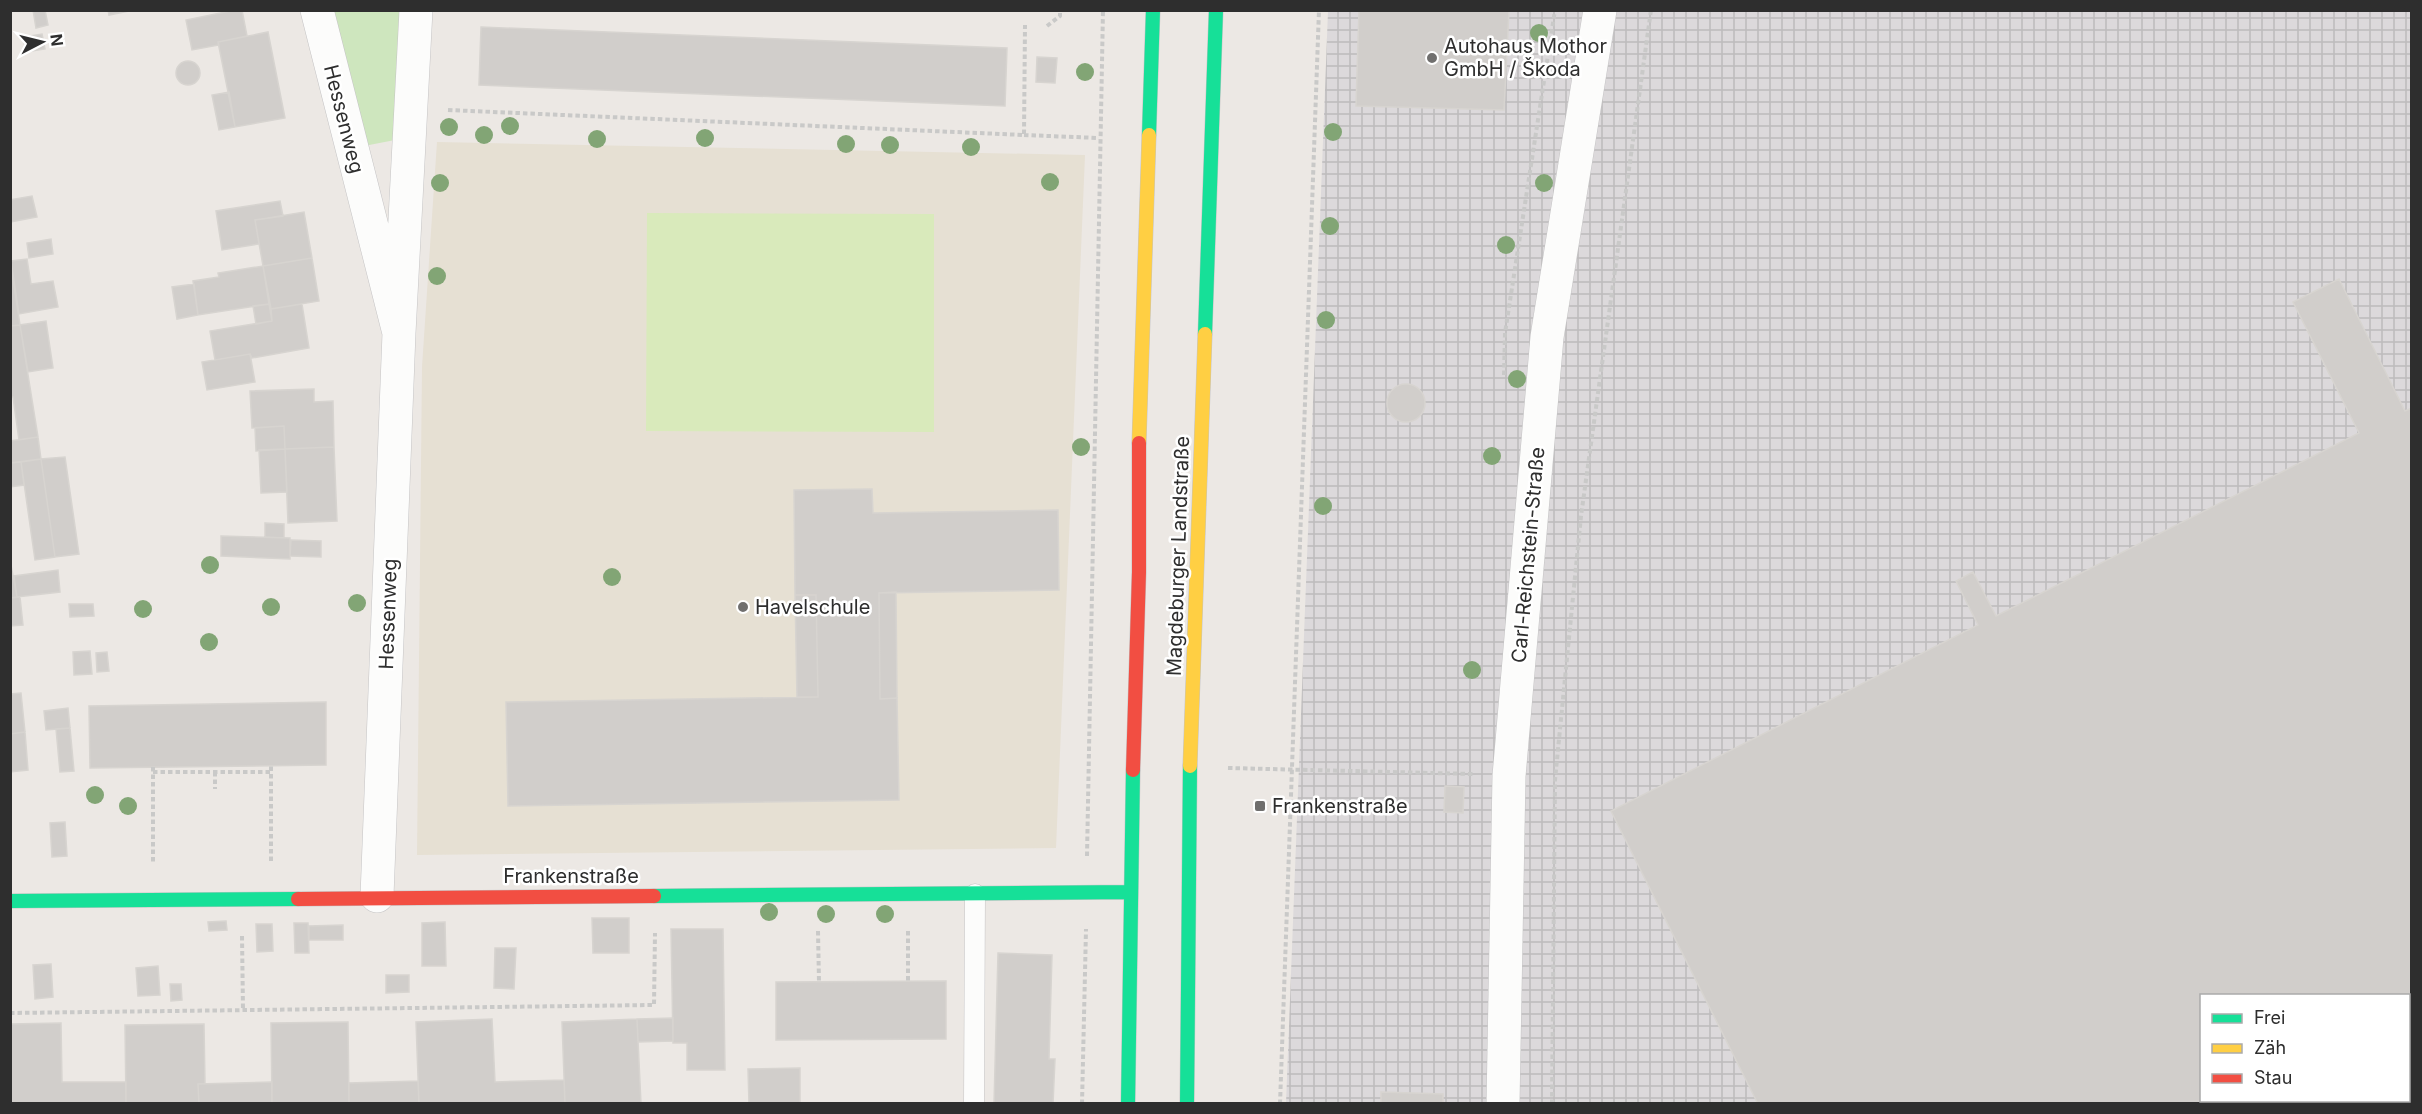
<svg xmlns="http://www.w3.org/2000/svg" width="2422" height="1114" font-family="Inter,sans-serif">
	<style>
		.industrial { fill: url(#industrial-grid); fill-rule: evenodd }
		.education { fill: #e6e0d3 }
		.grass { fill: #cee6be }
		.pitch { fill: #d9eabb }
		.building { fill: #d1cecb; stroke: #d7d4d0; stroke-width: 1.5; fill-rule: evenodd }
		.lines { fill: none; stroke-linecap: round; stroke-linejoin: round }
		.lane-casing { stroke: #c5c4c5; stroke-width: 21 }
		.street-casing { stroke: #c5c4c5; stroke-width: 34 }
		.fast-casing { stroke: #c5c4c5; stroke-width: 15 }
		.slow-casing { stroke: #c5c4c5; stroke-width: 15 }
		.jam-casing { stroke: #c5c4c5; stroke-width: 15 }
		.path { stroke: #c9c9c8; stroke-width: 4; stroke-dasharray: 4.5 3; stroke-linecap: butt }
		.lane { stroke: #fcfcfb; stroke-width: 20 }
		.street { stroke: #fcfcfb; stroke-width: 33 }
		.fast { stroke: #16e098; stroke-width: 14 }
		.slow { stroke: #ffcf43; stroke-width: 14 }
		.jam { stroke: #f24e42; stroke-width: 14 }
		.tree { fill: #82a575 }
		.poi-dot { fill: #706f6e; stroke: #fff; stroke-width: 2 }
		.labels { text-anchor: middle; stroke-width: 5; stroke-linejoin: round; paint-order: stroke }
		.poi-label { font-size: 20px; fill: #2e2e2e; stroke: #fff; text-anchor: start }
		.street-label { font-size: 20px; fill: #2e2e2e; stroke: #fff }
	</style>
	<defs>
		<pattern id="industrial-grid" width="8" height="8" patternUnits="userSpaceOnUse" patternTransform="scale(1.5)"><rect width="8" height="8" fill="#dcd9db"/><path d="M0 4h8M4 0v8" fill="none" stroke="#bdbbbc"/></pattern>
	</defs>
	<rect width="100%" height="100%" fill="#ece8e4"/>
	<!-- industrial -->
	<path class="industrial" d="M1328,11H2411V1103L1286,1104ZM2202,996H2408V1100H2202Z"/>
	<!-- education -->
	<path class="education" d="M437,142L1085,155L1056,848L417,855L422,367Z"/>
	<!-- grass -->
	<path class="grass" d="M332,11H401L395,140L364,146Z"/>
	<!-- pitch -->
	<path class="pitch" d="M647,213L934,214V432L646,431Z"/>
	<!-- building -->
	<path class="building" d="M33,10H45L48,25L36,28Z
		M108,10H134L109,15Z
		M235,10H242L247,36L218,42L219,45L192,50L186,20Z
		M1359,10H1509L1504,110L1356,106Z
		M481,27L1007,48L1005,106L479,85Z
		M268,32L285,118L235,127L218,42Z
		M42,34L45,49L26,52L23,37Z
		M1037,57L1057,58L1055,83L1036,82Z
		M176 73a12 12 0 1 1 24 0a12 12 0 1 1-24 0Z
		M229,92L235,127L219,130L212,95Z
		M32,196L37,217L10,222V200Z
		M280,201L283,216L255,220L259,244L222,250L216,211Z
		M304,212L312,258L263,266L255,220Z
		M51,239L53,254L29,258L27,243Z
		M312,258L319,301L271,309L263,266Z
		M27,259L31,284L53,281L58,307L19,314L11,261Z
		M10,260L20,325L10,326Z
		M263,266L269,304L198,315L193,281L219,277L218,273Z
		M2339,279L2405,411L2412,408V1104H1758L1611,811L1978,625L1956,581L1973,572L1996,616L2359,433L2293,302ZM2202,996H2408V1100H2202Z
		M194,284L198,315L177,319L172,287Z
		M269,304L272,321L256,324L253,306Z
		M302,304L309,348L252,358L250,354L215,360L210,331L272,321L271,309Z
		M46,321L53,368L28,372L20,325Z
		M20,325L38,437L19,440L13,397H10V326Z
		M250,354L255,382L207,390L202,362Z
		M1387 403a19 19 0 1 1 38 0a19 19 0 1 1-38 0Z
		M314,389V402L333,401L334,447L285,449L284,426L252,428L250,391Z
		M284,426L285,449L256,451L255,428Z
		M38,437L41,459L10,463V441Z
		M334,447L337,521L288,523L285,449Z
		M285,449L287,492L261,493L259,450Z
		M65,457L79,554L55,557L41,459Z
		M41,459L55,557L35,560L21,462Z
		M21,462L24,485L10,487V463Z
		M872,489L873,513L1058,510L1059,590L879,593L880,699L897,698L899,800L508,806L506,702L818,697L816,595H795L794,490Z
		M265,523L284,524V538L265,537Z
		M221,536L290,538V559L221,556Z
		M291,540L321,541V557L290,556Z
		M10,560L17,597L10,598Z
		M58,570L60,592L17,597L14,576Z
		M896,592L897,698L880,699L879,593Z
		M795,595H816L818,697H797Z
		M20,597L23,625L10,626V598Z
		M69,604H93L94,616L70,617Z
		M90,651L92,674L74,675L73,652Z
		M107,652L109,671L97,672L96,653Z
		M21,693L25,732L10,734V694Z
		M326,702V765L90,768L89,706Z
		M68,708L70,728L46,730L44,711Z
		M70,728L74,771L60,772L56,729Z
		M25,732L28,770L10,772V734Z
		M1445,786L1464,787L1463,813L1444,812Z
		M65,822L67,856L52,857L50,823Z
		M592,918H629V953H593Z
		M226,921L227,930L209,931L208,922Z
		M445,922L446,966H422V923Z
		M294,923H308L309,953H295Z
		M256,924H272L273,951L257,952Z
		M343,925V940H309V926Z
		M671,929H723L725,1070H687V1043H673Z
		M495,948H516L514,989L494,988Z
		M998,953L1052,955L1049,1059H1055L1053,1104H994Z
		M51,964L53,997L35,999L33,965Z
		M158,966L160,995L138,996L136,968Z
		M386,975H409V992L386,993Z
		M946,981V1039L776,1040V982Z
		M170,984H181L182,1000L171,1001Z
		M673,1018V1041L638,1042L637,1019Z
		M492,1019L495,1082L564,1080L565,1104H419L416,1022Z
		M637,1019L641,1104H565L562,1022Z
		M348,1022L349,1104H272L271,1023Z
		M61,1023L62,1082H126V1104H10V1024Z
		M204,1024L205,1084H198L199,1104H126L125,1025Z
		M800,1068V1104H749L748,1069Z
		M418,1081L419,1104H349V1083Z
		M272,1082V1104H199L198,1084Z
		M1381,1092L1443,1094V1104H1381Z"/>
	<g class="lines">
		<defs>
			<path id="lane" d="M974,1104L975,894"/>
			<path id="street" d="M317,10L399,333L416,10
				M377,896L399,333
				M1503,1104L1509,776L1547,337L1600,10"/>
			<path id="fast" d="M1149,135L1153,10
				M1205,334L1216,10
				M654,896L1131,892
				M10,901L298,899
				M1128,1104L1133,770
				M1187,1104L1190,766"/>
			<path id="slow" d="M1139,443L1149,135
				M1190,766L1205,334"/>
			<path id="jam" d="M1133,770L1139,572V443
				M298,899L654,896"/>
		</defs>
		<!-- lane casing -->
		<use href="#lane" class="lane-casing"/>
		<!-- street casing -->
		<use href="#street" class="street-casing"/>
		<!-- fast casing -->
		<use href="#fast" class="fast-casing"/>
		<!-- slow casing -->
		<use href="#slow" class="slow-casing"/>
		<!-- jam casing -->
		<use href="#jam" class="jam-casing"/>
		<!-- path -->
		<path class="path" d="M1047,26L1060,16V10
			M448,110L1024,135L1025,25
			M1024,135L1099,138
			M1504,375L1505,333L1555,10
			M153,767V862
			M1228,768L1473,774
			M153,772H271
			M215,772V789
			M1087,856L1103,10
			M271,861V765
			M818,931L819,982
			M908,931V982
			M242,936L243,1010
			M10,1013L654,1005L655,933
			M1082,1104L1086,929
			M1280,1104L1319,10
			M1552,1104L1555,780L1581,516L1651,10"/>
		<!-- lane -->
		<use href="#lane" class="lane"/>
		<!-- street -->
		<use href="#street" class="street"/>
		<!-- fast -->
		<use href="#fast" class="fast"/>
		<!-- slow -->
		<use href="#slow" class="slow"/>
		<!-- jam -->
		<use href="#jam" class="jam"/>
	</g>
	<!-- trees -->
	<g class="tree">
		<circle cx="1539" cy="33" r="9"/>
		<circle cx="1085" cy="72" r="9"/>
		<circle cx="510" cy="126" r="9"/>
		<circle cx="449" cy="127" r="9"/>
		<circle cx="1333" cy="132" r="9"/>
		<circle cx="484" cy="135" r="9"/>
		<circle cx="705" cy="138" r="9"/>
		<circle cx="597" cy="139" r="9"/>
		<circle cx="846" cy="144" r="9"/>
		<circle cx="890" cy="145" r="9"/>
		<circle cx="971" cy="147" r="9"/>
		<circle cx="1050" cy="182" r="9"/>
		<circle cx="440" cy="183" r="9"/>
		<circle cx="1544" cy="183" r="9"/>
		<circle cx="1330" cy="226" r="9"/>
		<circle cx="1506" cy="245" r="9"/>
		<circle cx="437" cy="276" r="9"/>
		<circle cx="1326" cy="320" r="9"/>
		<circle cx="1517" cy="379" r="9"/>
		<circle cx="1081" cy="447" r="9"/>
		<circle cx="1492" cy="456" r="9"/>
		<circle cx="1323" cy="506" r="9"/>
		<circle cx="210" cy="565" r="9"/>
		<circle cx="612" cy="577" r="9"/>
		<circle cx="357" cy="603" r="9"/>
		<circle cx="271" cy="607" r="9"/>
		<circle cx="143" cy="609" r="9"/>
		<circle cx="209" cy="642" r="9"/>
		<circle cx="1472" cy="670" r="9"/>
		<circle cx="95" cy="795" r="9"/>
		<circle cx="128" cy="806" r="9"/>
		<circle cx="769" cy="912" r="9"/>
		<circle cx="826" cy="914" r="9"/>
		<circle cx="885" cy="914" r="9"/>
	</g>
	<!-- markers -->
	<g class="poi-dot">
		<circle cx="1432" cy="58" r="6"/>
		<circle cx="743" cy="607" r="6"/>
		<rect x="1254" y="800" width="12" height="12" rx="3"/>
	</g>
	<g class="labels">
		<!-- poi labels -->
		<g class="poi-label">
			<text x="1444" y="53">Autohaus Mothor<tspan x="1444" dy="23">GmbH / Škoda</tspan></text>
			<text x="755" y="614">Havelschule</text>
			<text x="1272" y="813">Frankenstraße</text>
		</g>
		<!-- street labels -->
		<g class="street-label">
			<text transform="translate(344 119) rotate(76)" y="7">Hessenweg</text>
			<text transform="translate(1528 555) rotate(-85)" y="7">Carl-Reichstein-Straße</text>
			<text transform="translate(1178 556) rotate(-88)" y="7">Magdeburger Landstraße</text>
			<text transform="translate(388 614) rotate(-88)" y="7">Hessenweg</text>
			<text x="571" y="883">Frankenstraße</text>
		</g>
	</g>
	<!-- border -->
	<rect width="2422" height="1114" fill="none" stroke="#2e2e2e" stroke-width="24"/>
	<!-- legend -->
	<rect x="2200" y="994" width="210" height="108" fill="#ffffff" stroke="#ababab" stroke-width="1.5"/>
	<rect x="2212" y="1014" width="30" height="9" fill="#16e098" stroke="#ababab" stroke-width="1.5"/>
	<text x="2254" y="1024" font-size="18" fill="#2e2e2e">Frei</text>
	<rect x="2212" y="1044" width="30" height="9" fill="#ffcf43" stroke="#ababab" stroke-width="1.5"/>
	<text x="2254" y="1054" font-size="18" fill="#2e2e2e">Zäh</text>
	<rect x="2212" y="1074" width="30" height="9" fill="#f24e42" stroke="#ababab" stroke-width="1.5"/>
	<text x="2254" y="1084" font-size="18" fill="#2e2e2e">Stau</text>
	<!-- north arrow -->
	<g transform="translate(42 42) rotate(83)" stroke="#ffffff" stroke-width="4.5" paint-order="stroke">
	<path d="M0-4.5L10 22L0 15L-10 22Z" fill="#2e2e2e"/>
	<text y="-9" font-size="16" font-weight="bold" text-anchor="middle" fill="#2e2e2e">N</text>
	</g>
</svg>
